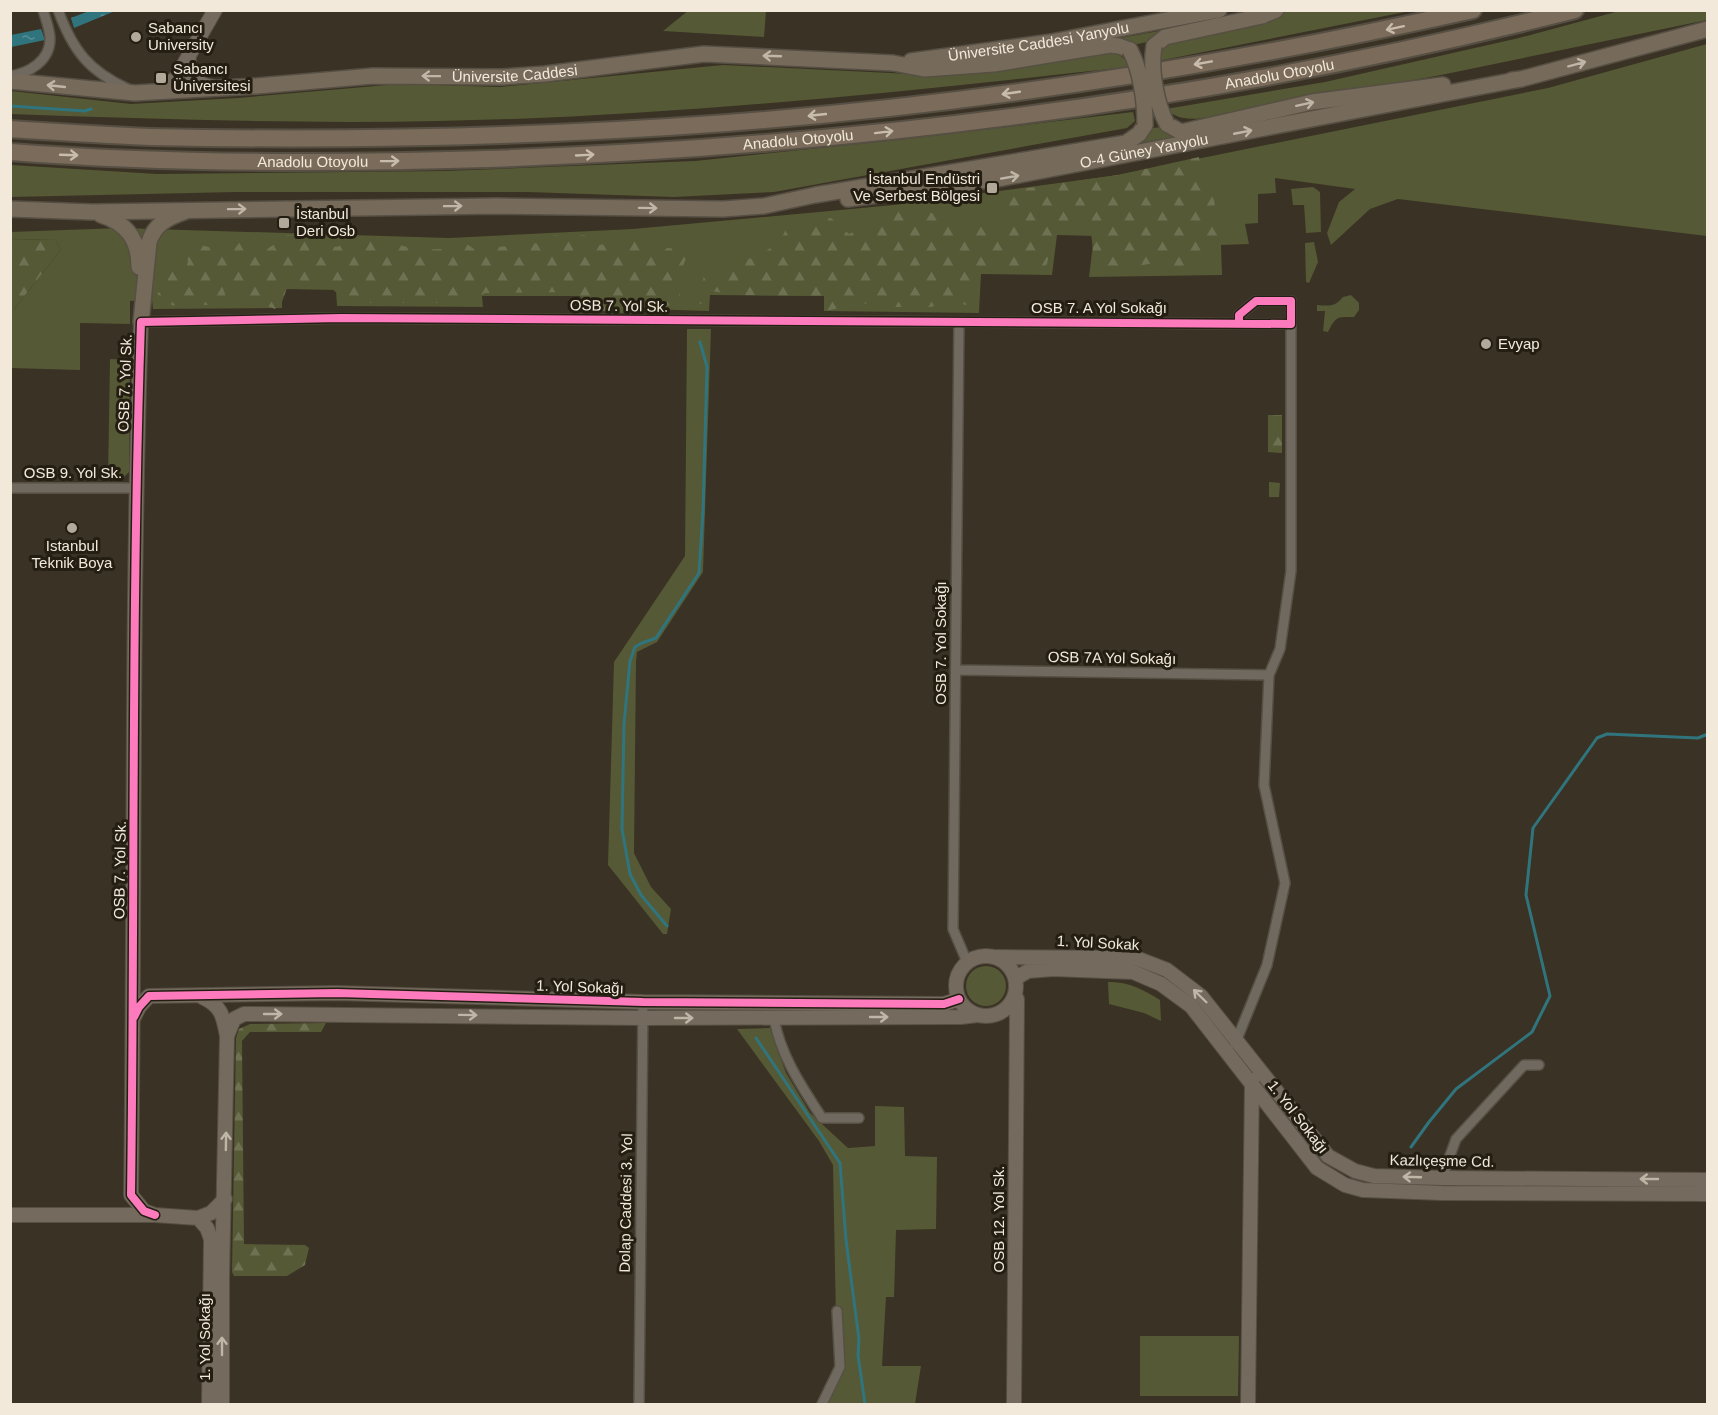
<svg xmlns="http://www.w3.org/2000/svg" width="1718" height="1415" font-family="Helvetica,sans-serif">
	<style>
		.grass { fill: #555935 }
		.forest { fill: url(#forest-firs) }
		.water { fill: url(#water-ripples) }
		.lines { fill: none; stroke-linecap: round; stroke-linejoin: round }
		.stream { stroke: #30757e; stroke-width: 3 }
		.street-casing { stroke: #564f43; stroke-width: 12 }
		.secondary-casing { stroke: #564f43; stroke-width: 16 }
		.primary-casing { stroke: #564f43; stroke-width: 18 }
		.highway-casing { stroke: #564f43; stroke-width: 20 }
		.street { stroke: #70695f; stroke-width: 9 }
		.secondary { stroke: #746a5d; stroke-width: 14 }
		.primary { stroke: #766a5b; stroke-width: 15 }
		.highway { stroke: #7b6b5a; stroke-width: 16 }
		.primary-bridge-casing { stroke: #564f43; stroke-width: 18; stroke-linecap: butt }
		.primary-bridge { stroke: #766a5b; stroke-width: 15 }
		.cycleway-casing { stroke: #241e12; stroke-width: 11 }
		.cycleway { stroke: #fd7abc; stroke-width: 8 }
		.oneway { stroke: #c8bdad }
		.oneway2 { stroke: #c0b6a7 }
		.oneway3 { stroke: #c0b6a8 }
		.poi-dot { fill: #b2a99a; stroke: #241e12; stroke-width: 2 }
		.labels { text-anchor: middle; stroke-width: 6; stroke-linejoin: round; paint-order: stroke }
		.poi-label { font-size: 15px; fill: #f2e9da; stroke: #241e12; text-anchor: start }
		.street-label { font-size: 15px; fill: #f2e9da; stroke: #241e12 }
	</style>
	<defs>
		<pattern id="forest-firs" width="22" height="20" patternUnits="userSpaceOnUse" patternTransform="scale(1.5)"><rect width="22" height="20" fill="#555935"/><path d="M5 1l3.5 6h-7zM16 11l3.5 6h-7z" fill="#6e7152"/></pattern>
		<pattern id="water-ripples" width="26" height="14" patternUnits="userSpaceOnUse" patternTransform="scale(1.5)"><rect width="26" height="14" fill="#30757e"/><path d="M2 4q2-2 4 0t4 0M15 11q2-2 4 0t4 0" fill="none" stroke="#598f96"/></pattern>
	</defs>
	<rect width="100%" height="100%" fill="#3a3224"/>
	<!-- grass -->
	<path class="grass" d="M689,10L766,11L764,37L663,31Z
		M1289,11H1410L1163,60L1159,59L1158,54L1166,44Z
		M1619,11H1707V20L1441,75L1209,118C1192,119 1179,121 1166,109L1325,82L1519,38Z
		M1159,31L1147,42L1133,45L1120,38Z
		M1707,44V236L1398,199L1370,209L1331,245L1327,233L1339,202L1355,189L1275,178L1276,193L1258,194V223L1245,224L1249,244L1221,245L1222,275L1089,277L1094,236L1057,235L1052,275L981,274L979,313L824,311V296L710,295L709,311L582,307L580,296H482L483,307L337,306L336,290L282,289V308L153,309L152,300L130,301V324L80,323V370L11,368V313L61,250L55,239L11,240L10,232L120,228L449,238L633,229L894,205L1118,175L1548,88Z
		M1114,52L1125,59L1128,67C899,92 669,117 438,121C296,124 153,119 11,114V91L131,104L238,98L399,84L501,87L723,65L911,74Z
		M1133,112L1135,121L1127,128L774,192L674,197L528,192H236L11,197V165L157,174L445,171L695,161L906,139Z
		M1163,127L1182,138L1138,144L1153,128Z
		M1313,187L1320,192L1321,232L1306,233L1304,205H1293L1291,189Z
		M1314,242L1318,262L1309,283L1306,282L1305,243Z
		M1351,295L1359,303V310L1354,317C1337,317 1336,316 1328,332L1323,331L1325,311H1317V305C1329,306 1335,307 1343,297Z
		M687,329H711L703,572L657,642L637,652L636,662L634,853L651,887L671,909L667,934H663L608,865L614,662L685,556Z
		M110,359L130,360L129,472L123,478L108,477Z
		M966 986a20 20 0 1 1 40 0a20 20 0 1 1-40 0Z
		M1108,982C1128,981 1144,990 1160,1000L1161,1021L1144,1013L1109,1004Z
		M770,1028L786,1073L810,1113L848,1148L875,1146V1106L904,1107L905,1156L937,1157L936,1229L896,1230L894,1297H886L882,1366H921L915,1404H821L837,1372L833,1165L819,1141L737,1029Z
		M1140,1336H1239L1238,1396H1140Z"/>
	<!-- forest -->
	<path class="forest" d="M1199,157L1201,170L1214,199L1221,245L1182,269L1159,262L1122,269L1107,270L1095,267L1091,233L1084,226L1088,218L1074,214L1071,226L1054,232L1047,264L1040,270L975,273L973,278L976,292L971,306L953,302L930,307H882L868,303L824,311V296L736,295L711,291L703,304L697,303L704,276C730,262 778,258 787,226L831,218L849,234L907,206L989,229L998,241L1014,190L1118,175Z
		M287,235L308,236L336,247L357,239L393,243L418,250L441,249L449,238H458L474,249L550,242L555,235H585L592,246L638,239L648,244L660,255L667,248L682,249L686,259L678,277L681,305L655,306L633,314L591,310L585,299L576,292L485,293L468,303H344L339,295L329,286L312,287L288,285L282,302L275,309L252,300L243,292L224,283L223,288L229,306L205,305L183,298L174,306L162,300L157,293L164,291L161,274H169L172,268L185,273L188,261L183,241L226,251L234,269L226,274L225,281L236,270L234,250L239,243L266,250Z
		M55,239L61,250L11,313V240Z
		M1268,415H1282V453L1268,452Z
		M1269,482L1280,483L1279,497H1269Z
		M326,1023L321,1032H250L242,1041L244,1244L305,1245L309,1248L305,1265L287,1276H234L232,1272L236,1038L239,1029L250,1024Z"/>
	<!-- water -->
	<path class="water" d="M89,11V10L115,11L74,28L71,18Z
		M41,29L45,40L11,47V35Z"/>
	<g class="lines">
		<!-- stream -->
		<path class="stream" d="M10,106L85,111L91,109
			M667,926L641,895L630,874L622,829L624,724L630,661L635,647L642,643L656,638L699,573L703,511L707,367L700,342
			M756,1038L840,1163L846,1240L859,1339L858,1355L865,1404
			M1411,1147L1429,1122L1456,1089L1532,1032L1550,996L1526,895L1533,828L1597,738L1607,734L1698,738L1708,734"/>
		<defs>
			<path id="street" d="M58,10C73,51 89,71 128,89
				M10,76C29,73 50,61 50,39C50,30 46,20 43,10
				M141,322L341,318L1291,324V301H1256L1239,315V323
				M959,322L953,929L967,962
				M10,488H135
				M956,670L1269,675
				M774,1018C780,1055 802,1087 822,1118H859
				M1235,1044L1267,965L1285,883L1264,785L1269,675L1280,649L1291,571V324
				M1442,1178L1456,1139L1524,1065H1539
				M639,1404L643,1002
				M822,1404L840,1367L837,1311"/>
			<path id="secondary" d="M189,56C187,74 195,85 214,87
				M158,91L176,78L215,10
				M141,322C131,613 135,904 131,1195L144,1211L155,1215
				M956 986a30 30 0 1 1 60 0a30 30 0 1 1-60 0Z
				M997,957L1136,958L1167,970L1201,996L1328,1156L1355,1171L1374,1176L1442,1178L1708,1180
				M1016,978L1028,971L1053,969L1104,971L1133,972L1161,984L1191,1006L1317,1168L1345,1185L1363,1190L1442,1193L1708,1194
				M202,997C222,1006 223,1016 227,1036L222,1279V1404
				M134,1017L139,1007L149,996L337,993L643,1002L944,1004L959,999
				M227,1036L234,1019L244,1014L643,1018L961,1017L978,1015
				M10,1215H155L198,1218L211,1213L225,1199
				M198,1218L207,1228L211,1239L209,1404
				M1014,1404L1017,999L1015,997
				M1248,1404L1252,1080"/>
			<g id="primary">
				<path d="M1154,46L1165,37L1262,16L1276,10"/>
				<path id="s1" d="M911,61L1051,42L1219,10"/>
				<path d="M1512,80L1521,79L1708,29"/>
				<path id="s2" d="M10,81L135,93L257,86L373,76L502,77L545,74L704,54L893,63L924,69L994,64L1110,45L1119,46L1130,50"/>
				<path d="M1167,124L1181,132L1312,102L1443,85"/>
				<path id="s3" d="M848,199L1003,178L1521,79"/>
				<path d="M10,209L92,212L497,206L723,209L764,206L815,195L1126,143L1139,134L1145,125"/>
				<path d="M101,215C127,223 139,240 139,267"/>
				<path d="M141,322L149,242C155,224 167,218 184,212"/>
			</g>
			<g id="highway">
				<path d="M10,129C57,132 104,135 151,137C343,141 536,137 727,123C978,104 1227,65 1473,10"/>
				<path id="s4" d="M10,152C168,164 328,164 486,159C852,147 1219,100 1575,10"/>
			</g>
		</defs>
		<!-- street casing -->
		<use href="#street" class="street-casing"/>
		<!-- secondary casing -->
		<use href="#secondary" class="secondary-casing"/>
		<!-- primary casing -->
		<use href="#primary" class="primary-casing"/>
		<!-- highway casing -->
		<use href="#highway" class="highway-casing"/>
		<!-- street -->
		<use href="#street" class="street"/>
		<!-- secondary -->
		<use href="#secondary" class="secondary"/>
		<!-- primary -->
		<use href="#primary" class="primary"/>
		<!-- highway -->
		<use href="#highway" class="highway"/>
		<defs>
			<path id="primary-bridge" d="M1154,46C1150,70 1156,103 1167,124
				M1130,50C1141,71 1145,101 1145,125"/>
		</defs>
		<!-- primary-bridge casing -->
		<use href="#primary-bridge" class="primary-bridge-casing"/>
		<!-- primary-bridge -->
		<use href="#primary-bridge" class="primary-bridge"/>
		<defs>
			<path id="cycleway" d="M134,1017L139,1007L149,996L337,993L643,1002L944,1004L959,999
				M155,1215L144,1211L131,1195C135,904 131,613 141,322L341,318L1291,324V301H1256L1239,315V323"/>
		</defs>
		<!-- cycleway casing -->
		<use href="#cycleway" class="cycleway-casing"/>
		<!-- cycleway -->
		<use href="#cycleway" class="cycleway"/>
	</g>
	<!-- one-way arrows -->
	<defs><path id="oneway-shaft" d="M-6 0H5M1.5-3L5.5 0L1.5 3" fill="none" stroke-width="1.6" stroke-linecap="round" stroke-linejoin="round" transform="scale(1.5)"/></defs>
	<g class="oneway">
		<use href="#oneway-shaft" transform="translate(1395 28) rotate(168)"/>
		<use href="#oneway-shaft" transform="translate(1203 63) rotate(170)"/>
		<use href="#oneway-shaft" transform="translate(1011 93) rotate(172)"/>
		<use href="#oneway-shaft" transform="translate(817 115) rotate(174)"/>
		<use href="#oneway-shaft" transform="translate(884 132) rotate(-7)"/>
		<use href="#oneway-shaft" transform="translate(69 155) rotate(2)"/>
		<use href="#oneway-shaft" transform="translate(585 155) rotate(-3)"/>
		<use href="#oneway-shaft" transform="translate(390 161) rotate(-1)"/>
	</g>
	<g class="oneway2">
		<use href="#oneway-shaft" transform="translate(772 56) rotate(-178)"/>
		<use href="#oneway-shaft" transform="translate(1577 64) rotate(-15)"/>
		<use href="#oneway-shaft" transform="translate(431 76) rotate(-179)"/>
		<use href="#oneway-shaft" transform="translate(56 86) rotate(-174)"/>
		<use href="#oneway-shaft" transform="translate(1305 104) rotate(-12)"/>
		<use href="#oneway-shaft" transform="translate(1243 132) rotate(-11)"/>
		<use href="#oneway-shaft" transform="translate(1010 177) rotate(-10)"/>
		<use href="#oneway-shaft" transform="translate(453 206) rotate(-1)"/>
		<use href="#oneway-shaft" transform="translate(648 208) rotate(1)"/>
		<use href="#oneway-shaft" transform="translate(237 209) rotate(-1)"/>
	</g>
	<g class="oneway3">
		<use href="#oneway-shaft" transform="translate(1200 996) rotate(-136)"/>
		<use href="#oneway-shaft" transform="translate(273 1014)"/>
		<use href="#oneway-shaft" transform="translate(468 1015) rotate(1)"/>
		<use href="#oneway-shaft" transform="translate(879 1017)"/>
		<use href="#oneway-shaft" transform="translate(684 1018)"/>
		<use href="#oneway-shaft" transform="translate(226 1141) rotate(-89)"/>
		<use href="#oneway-shaft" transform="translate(1412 1177) rotate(-178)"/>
		<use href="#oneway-shaft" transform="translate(1649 1179) rotate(-180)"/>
		<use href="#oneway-shaft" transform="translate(222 1346) rotate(-90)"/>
	</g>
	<!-- markers -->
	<g class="poi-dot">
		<circle cx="136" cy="37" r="6"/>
		<rect x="155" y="72" width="12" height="12" rx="3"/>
		<rect x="986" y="182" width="12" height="12" rx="3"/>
		<rect x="278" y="217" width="12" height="12" rx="3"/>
		<circle cx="1486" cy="344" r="6"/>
		<circle cx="72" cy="528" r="6"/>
	</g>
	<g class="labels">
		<!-- poi labels -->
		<g class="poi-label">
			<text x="148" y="33">Sabancı<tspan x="148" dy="17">University</tspan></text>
			<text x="173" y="74">Sabancı<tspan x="173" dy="17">Üniversitesi</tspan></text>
			<text x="980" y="184" text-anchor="end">İstanbul Endüstri<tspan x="980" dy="17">Ve Serbest Bölgesi</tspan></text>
			<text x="296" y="219">İstanbul<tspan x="296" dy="17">Deri Osb</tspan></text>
			<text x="1498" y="349">Evyap</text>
			<text x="72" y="551" text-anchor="middle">Istanbul<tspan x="72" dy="17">Teknik Boya</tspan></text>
		</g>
		<!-- street labels -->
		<g class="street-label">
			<text dy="5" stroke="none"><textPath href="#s1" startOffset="129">Üniversite Caddesi Yanyolu</textPath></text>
			<text dy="5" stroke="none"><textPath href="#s2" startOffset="506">Üniversite Caddesi</textPath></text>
			<text dy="5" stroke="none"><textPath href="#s4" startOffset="1275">Anadolu Otoyolu</textPath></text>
			<text dy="5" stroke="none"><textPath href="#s4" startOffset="789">Anadolu Otoyolu</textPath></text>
			<text dy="5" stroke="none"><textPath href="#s3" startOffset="300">O-4 Güney Yanyolu</textPath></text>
			<text dy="5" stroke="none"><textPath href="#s4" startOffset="303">Anadolu Otoyolu</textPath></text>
			<text transform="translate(619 306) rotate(1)" y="5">OSB 7. Yol Sk.</text>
			<text x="1099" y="313">OSB 7. A Yol Sokağı</text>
			<text transform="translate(125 383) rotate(-88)" y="5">OSB 7. Yol Sk.</text>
			<text x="73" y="478">OSB 9. Yol Sk.</text>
			<text transform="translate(941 643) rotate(-90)" y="5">OSB 7. Yol Sokağı</text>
			<text transform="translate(1112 658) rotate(1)" y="5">OSB 7A Yol Sokağı</text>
			<text transform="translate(120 870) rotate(-89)" y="5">OSB 7. Yol Sk.</text>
			<text transform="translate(1098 943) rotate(3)" y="5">1. Yol Sokak</text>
			<text transform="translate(580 987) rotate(2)" y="5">1. Yol Sokağı</text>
			<text transform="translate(1298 1117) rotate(52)" y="5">1. Yol Sokağı</text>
			<text transform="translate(1442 1161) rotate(1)" y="5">Kazlıçeşme Cd.</text>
			<text transform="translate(626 1203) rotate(-89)" y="5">Dolap Caddesi 3. Yol</text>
			<text transform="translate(999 1219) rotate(-90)" y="5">OSB 12. Yol Sk.</text>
			<text transform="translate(205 1337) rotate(-90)" y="5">1. Yol Sokağı</text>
		</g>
	</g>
	<!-- border -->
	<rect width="1718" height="1415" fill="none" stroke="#f2e9da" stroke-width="24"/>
</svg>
